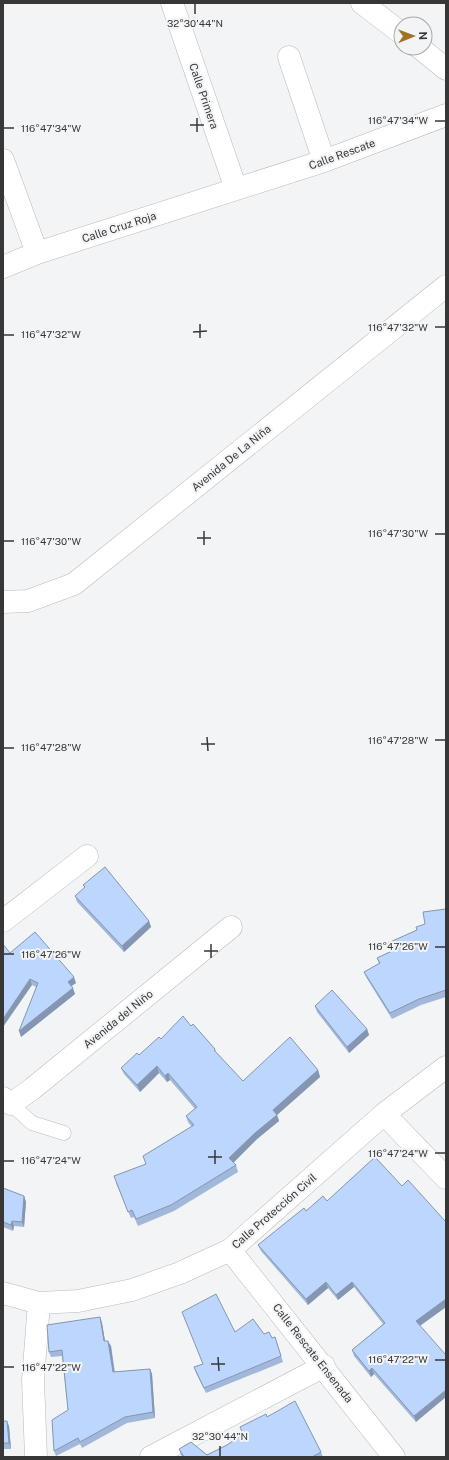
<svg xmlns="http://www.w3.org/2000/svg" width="449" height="1460" font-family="'Public Sans',sans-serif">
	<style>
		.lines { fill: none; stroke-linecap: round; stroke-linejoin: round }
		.lane-casing { stroke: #b9babd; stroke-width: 15 }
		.street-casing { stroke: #b9babd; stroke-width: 23 }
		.lane { stroke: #fff; stroke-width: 14 }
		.street { stroke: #fff; stroke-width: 22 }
		.wall { fill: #a2b8da }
		.shaded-wall { fill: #8496b1 }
		.building { fill: #bcd6fd; stroke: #8496b1 }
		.ticks { fill: none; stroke: #373738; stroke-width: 1.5 }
		.labels { text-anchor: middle; stroke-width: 4; stroke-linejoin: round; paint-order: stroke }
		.street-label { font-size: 11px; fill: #373738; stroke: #f2f4f6 }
		.ticks-label { font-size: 10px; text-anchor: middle; fill: #373738; stroke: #f2f4f6; stroke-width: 4; stroke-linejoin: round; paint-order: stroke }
	</style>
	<rect width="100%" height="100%" fill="#f2f4f6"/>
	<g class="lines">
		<defs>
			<path id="lane" d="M11,1104L32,1123L64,1133"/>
			<path id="street" d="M172,3L236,189
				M362,3L401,33
				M420,48L446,69
				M289,57L324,161
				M3,160L37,253
				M3,267L37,253L324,161L446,115
				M3,602L28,601L74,584L446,286
				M3,921L87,856
				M3,1098L11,1104L32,1089L231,927
				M384,1114L446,1178
				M230,1250L394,1457
				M3,1293L39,1303L78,1301L132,1290L180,1273L230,1250L384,1114L446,1067
				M36,1457L33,1380L39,1303
				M151,1457L324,1366"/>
		</defs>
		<!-- lane casing -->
		<use href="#lane" class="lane-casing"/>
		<!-- street casing -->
		<use href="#street" class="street-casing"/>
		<!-- lane -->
		<use href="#lane" class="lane"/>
		<!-- street -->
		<use href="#street" class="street"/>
	</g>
	<!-- wall -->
	<path class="wall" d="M83,885L149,921L151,927L124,952L77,902L75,896L85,888Z
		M446,909V997L421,1005L392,1019L366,977L364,972L379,964L377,958L391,951L388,943L417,930Z
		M10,953L76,983L71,986L75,994L21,1037L36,987L32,985Z
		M315,1006L367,1029L369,1035L349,1053L317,1012Z
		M191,1026L215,1049L217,1054L243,1081L318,1070L320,1077L277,1115L279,1121L257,1139L233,1163L236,1165L238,1172L174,1211L138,1226L134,1217L131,1218L116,1183L146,1164L143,1156L192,1127L188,1122L186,1116L195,1109L170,1080L167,1082L159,1073L140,1092L124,1074L121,1068L161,1039Z
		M402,1186L446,1222V1307L420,1326L416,1422L374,1374L371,1377L354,1356L352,1350L383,1324L354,1287L338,1300L328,1288L308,1305L261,1251L258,1245L327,1201Z
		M3,1188L24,1196L26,1202L24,1227L14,1226L13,1231L3,1227Z
		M100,1317L102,1323L105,1341L111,1346L115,1372L150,1369L152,1374L155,1418L127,1423L82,1448L80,1444L56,1456L54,1451L68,1410L62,1356L51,1357L49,1352Z
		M235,1332L264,1334L272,1338L275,1337L283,1362L206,1393L196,1373L194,1367L203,1364Z
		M267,1417L321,1452L323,1457H182L181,1455L179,1449L207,1455L227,1445L243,1434L240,1427Z
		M3,1421L9,1426L11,1449H3Z"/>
	<!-- shaded-wall -->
	<path class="shaded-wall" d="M149,921L151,927L124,952L122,946Z
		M74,977L76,983L70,987L68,982Z
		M30,979L32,985L3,1027V1019Z
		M73,988L75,994L21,1037L19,1031Z
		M367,1029L369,1035L349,1053L347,1047Z
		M157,1066L159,1073L140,1092L137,1085Z
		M318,1070L320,1077L277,1115L279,1121L257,1139L231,1165L229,1158L273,1110Z
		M168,1073L170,1080L167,1082L165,1076Z
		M24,1196L26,1202L24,1227L22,1222Z
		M12,1221L14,1226L13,1231L11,1225Z
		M326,1282L328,1288L308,1305L306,1299Z
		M352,1282L354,1287L338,1300L336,1295Z
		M446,1299V1307L418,1327L416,1321Z
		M100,1317L102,1323L106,1347L104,1341Z
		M108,1341L111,1346L115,1378L113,1372Z
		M372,1368L374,1374L371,1377L369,1371Z
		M150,1369L152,1374L155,1418L153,1412Z
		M446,1390V1397L416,1422L414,1416Z
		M7,1421L9,1426L11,1449L9,1443Z"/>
	<!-- building -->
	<path class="building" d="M105,867L149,921L122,946L75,896L85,887L83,885Z
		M446,909V990L419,999L390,1013L364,972L380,963L377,958L392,951L388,943L417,930L416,927L425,924L423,912Z
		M35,932L74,977L68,982L73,988L19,1031L38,983L30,979L3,1019V944L10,953Z
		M332,990L367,1029L347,1047L315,1006Z
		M183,1016L191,1026L193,1024L215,1049L214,1050L243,1081L290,1037L318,1070L273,1110L277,1115L255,1133L229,1158L236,1165L171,1205L136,1219L132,1210L128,1212L114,1176L146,1164L143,1156L194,1125L186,1116L197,1107L168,1073L165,1076L157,1066L137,1085L121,1068L137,1053L139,1055L159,1037L161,1039Z
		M375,1157L402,1186L408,1180L446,1222V1251L445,1252L446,1253V1299L416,1321L445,1354L446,1353V1390L414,1416L372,1368L369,1371L352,1350L385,1323L352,1282L336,1295L326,1282L306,1299L258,1245L304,1208L306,1211L323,1196L327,1201Z
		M3,1188L24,1196L22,1222L12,1221L11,1225L3,1222Z
		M216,1294L235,1332L253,1319L264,1334L269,1332L272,1338L275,1337L281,1356L204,1388L194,1367L203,1364L182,1312Z
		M100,1317L104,1341H108L113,1372L150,1369L153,1412L125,1417L80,1442L78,1438L54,1451L52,1420L68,1410L62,1350L49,1352L47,1325Z
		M295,1401L321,1452L312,1457H184L179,1449L191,1442L207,1455L227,1445L243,1434L240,1427L266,1414L267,1417Z
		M3,1421H7L9,1443H3Z"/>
	<!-- ticks -->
	<path class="ticks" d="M195,4V14M197,118V132M435,121H445M190,125H204M4,128H14M200,324V338M435,327H445M193,332L207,331M4,335H14M204,531V545M435,534H445M197,538H211M4,541H14M207,737L208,751M435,740H445M201,744H215M4,748H14M211,944V958M435,947H445M204,951H218M4,954H14M215,1150V1164M435,1153H445M208,1157H222M4,1161H14M218,1357L219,1371M435,1360H445M211,1364H225M4,1367H14M220,1446V1456"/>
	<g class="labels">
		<!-- street labels -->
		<g class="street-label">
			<text transform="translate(204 96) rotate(71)" y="4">Calle Primera</text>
			<text transform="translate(342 154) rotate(-20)" y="4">Calle Rescate</text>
			<text transform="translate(119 227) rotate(-18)" y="4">Calle Cruz Roja</text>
			<text transform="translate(231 458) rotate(-39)" y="4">Avenida De La Niña</text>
			<text transform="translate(118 1019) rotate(-39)" y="4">Avenida del Niño</text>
			<text transform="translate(274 1211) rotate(-41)" y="4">Calle Protección Civil</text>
			<text transform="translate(313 1353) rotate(52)" y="4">Calle Rescate Ensenada</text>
		</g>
	</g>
	<g class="ticks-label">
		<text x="195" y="27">32°30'44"N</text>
		<text x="398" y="124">116°47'34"W</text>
		<text x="51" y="132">116°47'34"W</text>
		<text x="398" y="331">116°47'32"W</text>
		<text x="51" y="338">116°47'32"W</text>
		<text x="398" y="537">116°47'30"W</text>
		<text x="51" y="545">116°47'30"W</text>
		<text x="398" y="744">116°47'28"W</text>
		<text x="51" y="751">116°47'28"W</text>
		<text x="398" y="950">116°47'26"W</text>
		<text x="51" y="958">116°47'26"W</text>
		<text x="398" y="1157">116°47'24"W</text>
		<text x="51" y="1164">116°47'24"W</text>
		<text x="398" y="1363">116°47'22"W</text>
		<text x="51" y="1371">116°47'22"W</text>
		<text x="220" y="1440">32°30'44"N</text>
	</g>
	<!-- border -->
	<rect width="449" height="1460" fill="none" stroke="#373738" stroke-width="8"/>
	<!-- north arrow -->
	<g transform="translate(413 36) rotate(89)"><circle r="19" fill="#f2f4f6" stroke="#a7a8aa"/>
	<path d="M0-3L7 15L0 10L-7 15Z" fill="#a07425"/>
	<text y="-6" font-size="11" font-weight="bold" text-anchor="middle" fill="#373738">N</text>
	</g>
</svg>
